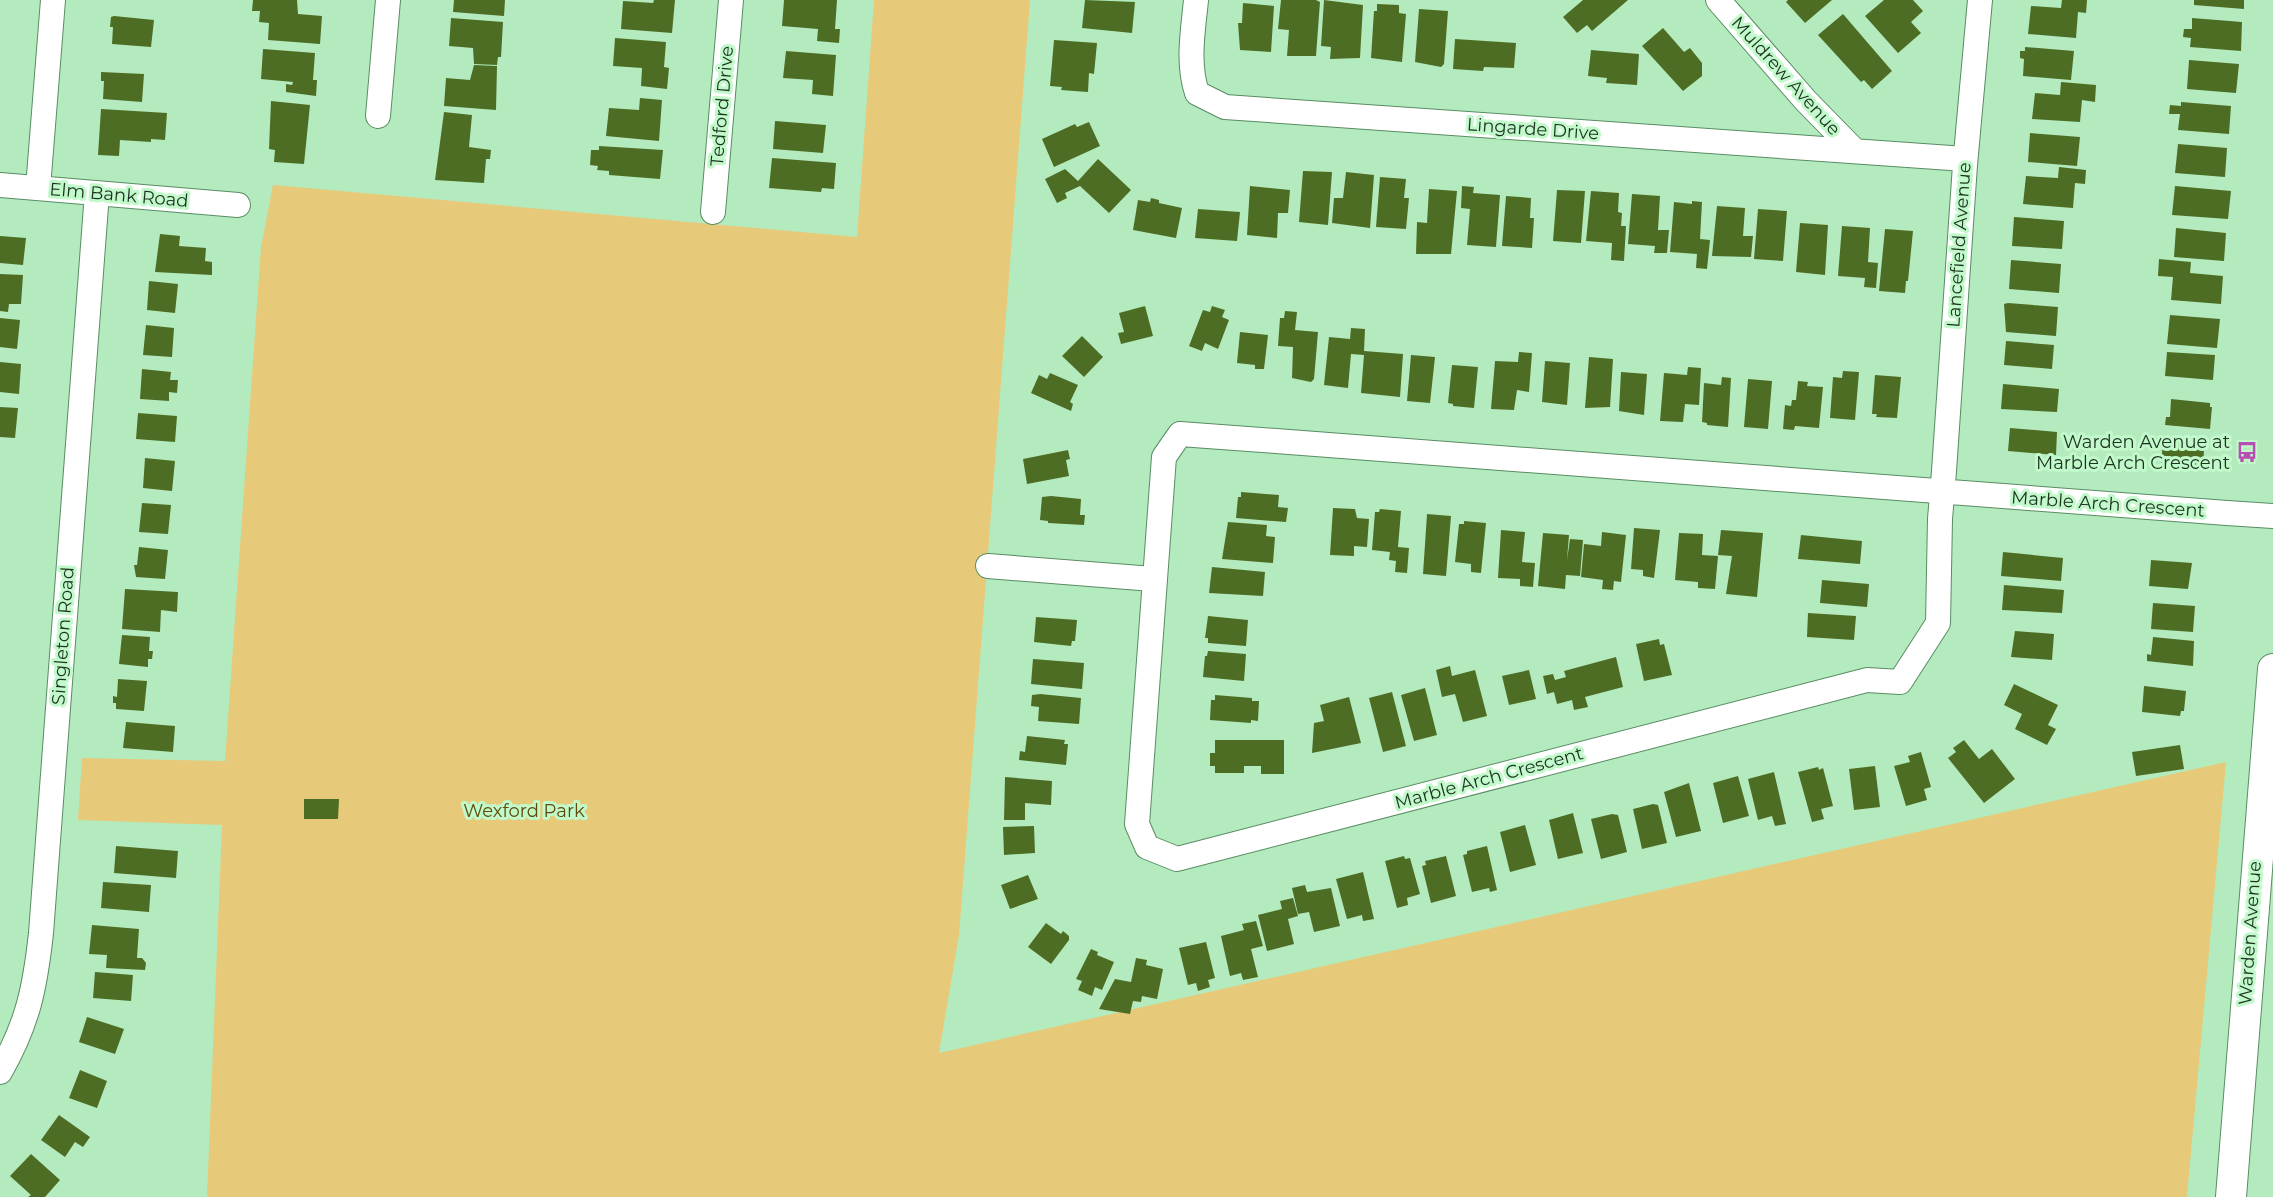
<svg xmlns="http://www.w3.org/2000/svg" width="2273" height="1197" font-family="Montserrat,sans-serif">
	<style>
		.green { fill: #e7c97a }
		.building { fill: #4e6d24 }
		.lines { fill: none; stroke-linecap: round; stroke-linejoin: round }
		.minor-casing { stroke: #598c63; stroke-width: 26 }
		.major-casing { stroke: #598c63; stroke-width: 32 }
		.minor { stroke: #fff; stroke-width: 24 }
		.major { stroke: #fff; stroke-width: 30 }
		.labels { text-anchor: middle; stroke-width: 6; stroke-linejoin: round; paint-order: stroke }
		.street-label { font-size: 18px; fill: #1d3321; stroke: #c1f9ca }
		.poi-label { font-size: 18px; fill: #1d3321; stroke: #c1f9ca; text-anchor: end }
		.park-label { font-size: 18px; fill: #5f4a09; stroke: #c1f9ca }
	</style>
	<rect width="100%" height="100%" fill="#b4ebbe"/>
	<!-- green -->
	<path class="green" d="M874,0H1030L959,935L939,1053L2226,762L2187,1197H207L222,825L78,820L82,758L225,761L261,247L273,185L857,237Z"/>
	<!-- building -->
	<path class="building" d="M253,0H297L298,14L322,16L320,44L268,40L269,23L259,22L260,11H252Z
		M454,0H505L504,16L453,12Z
		M654,0H675L672,33L621,29L623,1L653,3Z
		M784,0H837L835,29H840L839,43L817,41L818,29L782,26Z
		M1085,0L1135,2L1132,33L1082,28Z
		M1281,0H1316L1320,2L1316,56H1287L1289,30L1278,29Z
		M1324,0L1363,5L1360,58L1330,59L1331,47L1321,46Z
		M1583,0H1628L1592,31L1587,25L1577,33L1563,17Z
		M1788,0H1832L1805,23L1786,2Z
		M1884,0H1913L1923,11L1911,22L1921,33L1898,53L1865,16Z
		M2062,0H2087L2086,13L2078,12L2076,38L2028,34L2031,6L2061,8Z
		M2194,0H2244V9L2194,5Z
		M1243,3L1274,6L1271,52L1240,50L1238,23H1242Z
		M1377,4L1399,5V13L1406,14L1402,62L1371,58L1374,11H1377Z
		M1419,9L1448,11L1444,64L1441,67L1415,62Z
		M1843,14L1892,71L1872,89L1864,80L1861,82L1818,35Z
		M114,16L154,20L151,47L112,44L113,27H110L111,17Z
		M451,18L503,22L501,57H498L497,65L474,64L473,48L449,46Z
		M2192,18L2242,22L2241,51L2190,47L2191,38L2183,37L2184,29H2192Z
		M1663,28L1684,52L1690,48L1702,63V76L1683,91L1642,46Z
		M615,38L666,42L664,67L669,68L667,89L641,86L642,68L613,66Z
		M1455,39L1516,43L1514,68L1484,67L1483,71L1453,69Z
		M1054,40L1097,43L1094,74L1089,73L1088,92L1061,90L1062,87L1050,86Z
		M2025,47L2074,51L2071,80L2023,76L2024,59L2020,58V51H2025Z
		M263,49L315,53L313,80H317L316,96L286,92V84L292,85L293,82L261,79Z
		M1591,50L1639,54L1637,85L1606,83L1607,78L1588,76Z
		M786,51L836,55L833,96L812,94L813,80L783,78Z
		M2189,60L2239,64L2236,93L2187,89Z
		M474,65L497,66L496,110L444,106L446,78L470,80Z
		M101,72L144,74L142,102L103,99L104,81H101Z
		M2061,82L2096,85L2095,102L2082,100L2080,122L2032,119L2035,93L2060,95Z
		M640,98L662,100L659,141L606,136L609,108L639,110Z
		M271,101L310,105L304,164L274,162L275,150L269,149Z
		M2181,102L2231,106L2229,134L2178,130L2180,114H2169L2170,105L2181,106Z
		M101,109L167,113L165,140L151,139V142L120,140L119,156L98,155Z
		M444,112L472,115L469,147L491,150L490,159H486L484,183L435,180Z
		M775,121L826,125L823,153L773,149Z
		M1089,122L1100,146L1054,167L1042,139L1075,124L1077,127Z
		M2030,133L2080,137L2077,166L2028,162Z
		M2178,144L2227,148L2225,177L2175,173Z
		M599,146L663,150L660,179L609,175V171L597,170L598,166L590,165L591,150H599Z
		M772,158L836,163L834,189L822,188L821,192L769,188Z
		M1098,159L1131,190L1109,213L1080,186L1065,193L1067,198L1057,203L1045,179L1065,169L1078,181Z
		M2059,167L2086,170L2085,184L2075,183L2073,208L2023,204L2026,176L2058,178Z
		M1303,171L1332,172L1328,225L1299,222Z
		M1346,172L1374,175L1370,228L1332,223L1334,198H1343Z
		M1380,177L1406,179L1404,198H1409L1406,229L1376,227Z
		M1250,186L1290,190L1288,213H1278L1277,238L1247,235Z
		M1462,186L1474,187L1473,193L1500,195L1496,247L1467,245L1470,209L1461,208Z
		M2175,186L2231,191L2228,219L2172,215Z
		M1429,189L1457,191L1451,254H1416L1417,222L1427,223Z
		M1557,190L1585,191L1581,243L1553,241Z
		M1591,191L1619,193L1618,212L1622,213L1621,226H1626L1624,261L1611,260L1612,243L1586,241Z
		M1632,194L1660,196L1658,230H1669L1667,253H1654L1655,246L1628,244Z
		M1506,196L1531,198L1530,218H1534L1532,248L1502,246Z
		M1151,198L1159,200V203L1182,208L1176,238L1133,230L1138,200L1150,202Z
		M1692,201L1702,202L1700,239L1710,240L1707,269L1696,268L1697,254L1670,252L1674,202L1692,204Z
		M1717,206L1745,208L1743,236H1753L1751,257L1712,256Z
		M1198,209L1240,212L1237,241L1195,238Z
		M1758,209L1787,211L1783,261L1754,259Z
		M2014,217L2064,221L2062,249L2012,246Z
		M1800,223L1828,225L1825,275L1796,272Z
		M1842,226L1870,228L1868,262L1878,263L1876,288L1864,287L1865,278L1838,276Z
		M2176,228L2226,233L2224,261L2174,257Z
		M1885,229L1913,231L1908,281H1906L1905,293L1879,291Z
		M160,234L180,236L179,246L206,248L205,261L212,262V275L155,272Z
		M0,236L26,238L23,265L0,263Z
		M2159,259L2191,262L2190,273L2223,276L2221,304L2171,300L2173,277L2158,276Z
		M2011,260L2061,264L2059,293L2009,289Z
		M0,274L23,275L21,304H9L8,312L0,311Z
		M149,281L178,284L175,313L147,310Z
		M2008,303L2058,307L2056,336L2006,332L2004,304Z
		M1145,306L1153,336L1121,344L1118,333L1124,332L1119,313Z
		M1212,306L1225,310L1222,317L1229,320L1218,349L1205,343L1202,351L1189,346L1203,310L1210,312Z
		M1285,311L1297,312L1295,330L1318,332L1314,379L1311,382L1292,378L1293,347L1278,346L1280,318H1284Z
		M2170,315L2220,319L2217,348L2167,344Z
		M0,318L20,320L17,349L0,347Z
		M146,325L174,328L172,357L143,355Z
		M1351,328L1365,329L1364,351L1403,354L1400,397L1361,393L1364,355L1351,354L1348,388L1324,385L1329,337L1350,339Z
		M1240,332L1268,335L1264,369H1255V365L1237,363Z
		M1082,336L1103,357L1084,377L1062,356Z
		M2006,341L2054,345L2052,369L2004,365Z
		M1519,352L1532,353L1529,392L1517,390L1514,410L1491,409L1495,361L1518,362Z
		M2167,352L2215,355L2213,380L2165,376Z
		M1411,355L1435,357L1430,403L1407,401Z
		M1589,357L1613,359L1610,407L1585,408Z
		M1545,361L1570,363L1567,405L1542,402Z
		M0,362L21,364L19,394L0,392Z
		M1452,365L1478,367L1474,408L1453,406V404L1448,403Z
		M1688,367L1701,368L1699,405L1685,404L1683,422L1660,421L1664,373L1687,375Z
		M142,369L171,372L170,380H178L177,393L169,392V401L140,399Z
		M1843,371L1859,372L1855,420L1830,418L1833,377L1842,378Z
		M1621,372L1647,374L1644,415L1619,411Z
		M1050,373L1078,385L1070,402L1073,404L1071,411L1031,393L1039,375L1047,379Z
		M1875,375L1901,377L1897,418L1876,417L1877,414H1872Z
		M1722,377L1731,378L1728,427L1707,425V423L1702,422L1704,383L1721,385Z
		M1748,379L1772,381L1768,429L1744,427Z
		M1798,381L1808,382L1807,386L1823,387L1819,428L1795,426L1794,430L1783,429L1785,405L1791,406L1792,400H1796Z
		M2003,384L2059,389L2057,412L2001,409Z
		M2171,399L2210,403V407H2212L2210,429L2165,425L2166,417H2170Z
		M0,407L18,408L15,438L0,437Z
		M138,413L177,416L175,442L136,439Z
		M2010,428L2057,432L2056,455L2008,451Z
		M2163,440L2202,444L2201,448L2204,449L2203,470L2161,467Z
		M1068,450L1070,459L1066,460L1069,476L1027,484L1023,459Z
		M145,458L175,461L172,491L143,488Z
		M1241,492L1279,495L1278,507L1288,508L1286,522L1236,518L1238,497H1241Z
		M1051,496L1081,499L1080,515H1085L1084,525L1048,523V521L1040,520L1042,497Z
		M142,503L171,505L168,534L139,532Z
		M1333,508L1355,509L1357,518L1369,519L1367,547L1354,546V556L1330,555Z
		M1380,509L1401,511L1398,547L1409,548L1407,573L1395,572L1396,561L1389,560L1390,552L1372,550L1375,512H1379Z
		M1427,514L1451,516L1446,576L1423,574Z
		M1464,521L1486,523L1481,573L1471,572V564L1455,562L1459,524H1464Z
		M1228,522L1267,525L1266,536L1275,537L1273,563L1222,559Z
		M1634,528L1660,530L1654,578L1643,576V570L1631,569Z
		M1501,530L1525,532L1522,562L1535,563L1533,587L1520,586V579L1498,578Z
		M1721,530L1763,533L1757,597L1726,594L1732,556L1718,555Z
		M1602,532L1626,535L1621,582L1614,581L1613,590L1602,589L1603,580L1581,577L1584,544L1601,546Z
		M1543,533L1569,535L1567,560L1570,539L1583,540L1580,576L1566,575L1565,589L1538,586Z
		M1679,533L1703,534L1702,555L1718,556L1715,589L1698,588V582L1675,580Z
		M1801,535L1862,541L1860,564L1798,559Z
		M139,547L168,550L165,579L136,577L134,565H137Z
		M2003,552L2063,558L2061,581L2001,576Z
		M2151,560L2192,563L2188,589L2149,586Z
		M1212,567L1265,572L1263,596L1209,593Z
		M1822,580L1869,584L1867,607L1820,603Z
		M2004,585L2064,590L2062,613L2002,610Z
		M125,589L178,592L177,612L161,610L160,632L122,629Z
		M2153,603L2195,606L2193,632L2151,629Z
		M1808,613L1856,616L1854,640L1807,637Z
		M1208,616L1248,620L1246,646L1208,643V638H1205Z
		M1036,617L1077,620L1075,641H1072L1071,646L1034,642Z
		M2015,631L2054,634L2052,660L2011,657Z
		M122,635L150,637L149,651H153L152,659H148V667L119,664Z
		M2153,637L2194,641L2193,666L2147,661V654L2151,655Z
		M1659,639L1660,645L1664,644L1672,675L1644,681L1636,644Z
		M1208,651L1246,654L1244,681L1203,677L1205,656H1207Z
		M1616,657L1623,687L1585,697L1588,707L1574,710L1572,700L1557,704L1554,692L1547,694L1543,676L1553,674L1555,680L1566,677L1564,671Z
		M1033,659L1084,663L1082,689L1031,684Z
		M1450,666L1452,676L1475,670L1487,716L1463,722L1455,694L1442,697L1436,670Z
		M1529,670L1536,699L1509,705L1502,676Z
		M118,679L147,681L144,711L116,709V703H113V696L117,697Z
		M2014,684L2058,705L2048,725L2056,729L2047,745L2015,729L2022,714L2004,705Z
		M2144,686L2186,691L2184,711H2181L2180,716L2142,712Z
		M1425,688L1437,735L1414,741L1401,695Z
		M1392,692L1406,746L1383,752L1369,698Z
		M1040,694L1081,698L1079,724L1038,721L1039,707L1031,706L1032,695Z
		M1215,695L1252,698V701H1259L1258,721L1251,720V723L1210,720L1211,700H1215Z
		M1349,697L1361,743L1312,753L1314,723L1324,721L1320,705Z
		M126,722L175,726L173,752L123,748Z
		M1027,736L1065,740L1064,744H1068L1066,765L1019,760L1020,751L1025,752Z
		M1215,740H1284V774H1261V766H1244V773H1215V766H1210V753H1215Z
		M1964,740L1979,759L1992,749L2015,779L1984,803L1948,758L1956,752L1953,748Z
		M2180,745L2184,769L2136,776L2132,752Z
		M1921,752L1931,787L1924,789L1927,800L1906,806L1894,766L1910,762L1908,756Z
		M1875,766L1880,807L1854,810L1849,769Z
		M1818,767L1819,770L1823,768L1833,806L1821,809L1824,819L1812,822L1798,772Z
		M1774,772L1786,824L1775,826L1772,816L1758,820L1748,779Z
		M1738,776L1749,816L1723,823L1713,783Z
		M1005,777L1052,781L1051,805L1025,803V820H1004Z
		M1689,783L1701,831L1676,837L1664,792Z
		M304,799H339L338,819H304Z
		M1653,804L1658,805L1667,843L1642,849L1633,809Z
		M1573,813L1583,853L1558,859L1549,820Z
		M1612,814L1618,815L1627,852L1601,859L1591,819Z
		M1525,825L1536,865L1510,872L1500,832Z
		M1034,826L1035,853L1004,855L1003,827Z
		M116,846L178,851L176,878L114,873Z
		M1487,846L1497,890L1490,892L1489,888L1472,892L1463,855L1467,854V851Z
		M1404,856L1405,859L1410,858L1420,894L1407,898L1408,905L1397,908L1385,861Z
		M1446,856L1456,896L1431,903L1422,866L1426,865L1425,861Z
		M1363,872L1374,919L1363,921L1362,915L1347,919L1336,879Z
		M1028,875L1038,899L1010,909L1001,885Z
		M103,882L151,885L149,912L101,908Z
		M1305,885L1307,892L1331,888L1340,926L1314,932L1309,912L1298,914L1292,888Z
		M1293,898L1298,916L1288,919L1294,944L1267,951L1258,915L1282,909L1280,901Z
		M1256,921L1263,946L1251,949L1258,977L1243,980L1241,973L1230,976L1221,936L1244,930L1242,924Z
		M1046,923L1061,934L1063,931L1069,936V940L1051,964L1028,947Z
		M92,925L139,929L137,958H142L146,963L145,970L106,968L107,955L89,954Z
		M1206,942L1215,978L1208,980L1210,987L1198,991L1196,983L1188,985L1179,948Z
		M1091,949L1098,952L1097,955L1114,962L1102,990L1095,987L1092,996L1078,990L1082,981L1076,979Z
		M1136,958L1147,960L1146,965L1163,969L1157,999L1142,996L1141,1002L1133,1001L1130,1014L1099,1009L1115,979L1131,982Z
		M95,972L133,975L131,1001L93,998Z
		M87,1017L124,1029L115,1054L79,1042Z
		M80,1070L107,1081L97,1108L69,1098Z
		M59,1115L90,1137L83,1147L75,1142L65,1157L41,1140Z
		M31,1154L60,1180L45,1197H28L31,1195L10,1176Z"/>
	<g class="lines">
		<defs>
			<path id="minor" d="M1196,0C1193,31 1187,63 1197,93L1225,107L1965,159
				M1718,0L1806,101L1855,151
				M1980,0L1965,165L1944,471L1940,519L1938,623L1900,682L1867,680L1177,859L1147,847L1137,824L1164,457L1180,434L1276,441L2227,513L2273,516
				M378,116L388,0
				M0,185L238,205
				M38,188L53,0
				M713,212L731,0
				M988,566L1153,579
				M0,1072C28,1023 35,988 41,933L97,193"/>
			<path id="major" d="M2231,1197L2273,669"/>
		</defs>
		<!-- minor casing -->
		<use href="#minor" class="minor-casing"/>
		<!-- major casing -->
		<use href="#major" class="major-casing"/>
		<!-- minor -->
		<use href="#minor" class="minor"/>
		<!-- major -->
		<use href="#major" class="major"/>
	</g>
	<!-- icons -->
	<defs>
		<symbol id="bus-bare" viewBox="-9 -9 18 18"><path d="M-5-6H5V4H4V6H2V4H-2V6H-4V4H-5ZM-3.5-4V0h7V-4ZM-3.5 1.2v1.5H-2V1.2ZM2 1.2v1.5H3.5V1.2Z" fill="#b74fb2" stroke="#c1f9ca" stroke-width="2.5" paint-order="stroke"/></symbol>
	</defs>
	<g fill-rule="evenodd">
		<use href="#bus-bare" x="2232" y="437" width="30" height="30"/>
	</g>
	<g class="labels">
		<!-- street labels -->
		<g class="street-label">
			<text transform="translate(1786 76) rotate(48)" y="6">Muldrew Avenue</text>
			<text transform="translate(722 106) rotate(-85)" y="6">Tedford Drive</text>
			<text transform="translate(1533 129) rotate(4)" y="6">Lingarde Drive</text>
			<text transform="translate(119 195) rotate(5)" y="6">Elm Bank Road</text>
			<text transform="translate(1959 245) rotate(-86)" y="6">Lancefield Avenue</text>
			<text transform="translate(2108 504) rotate(4)" y="6">Marble Arch Crescent</text>
			<text transform="translate(63 636) rotate(-86)" y="6">Singleton Road</text>
			<text transform="translate(1489 778) rotate(-15)" y="6">Marble Arch Crescent</text>
			<text transform="translate(2250 933) rotate(-86)" y="6">Warden Avenue</text>
		</g>
		<!-- poi labels -->
		<g class="poi-label">
			<text x="2230" y="448">Warden Avenue at<tspan x="2230" dy="21">Marble Arch Crescent</tspan></text>
		</g>
		<!-- park labels -->
		<g class="park-label">
			<text x="524" y="817">Wexford Park</text>
		</g>
	</g>
</svg>
